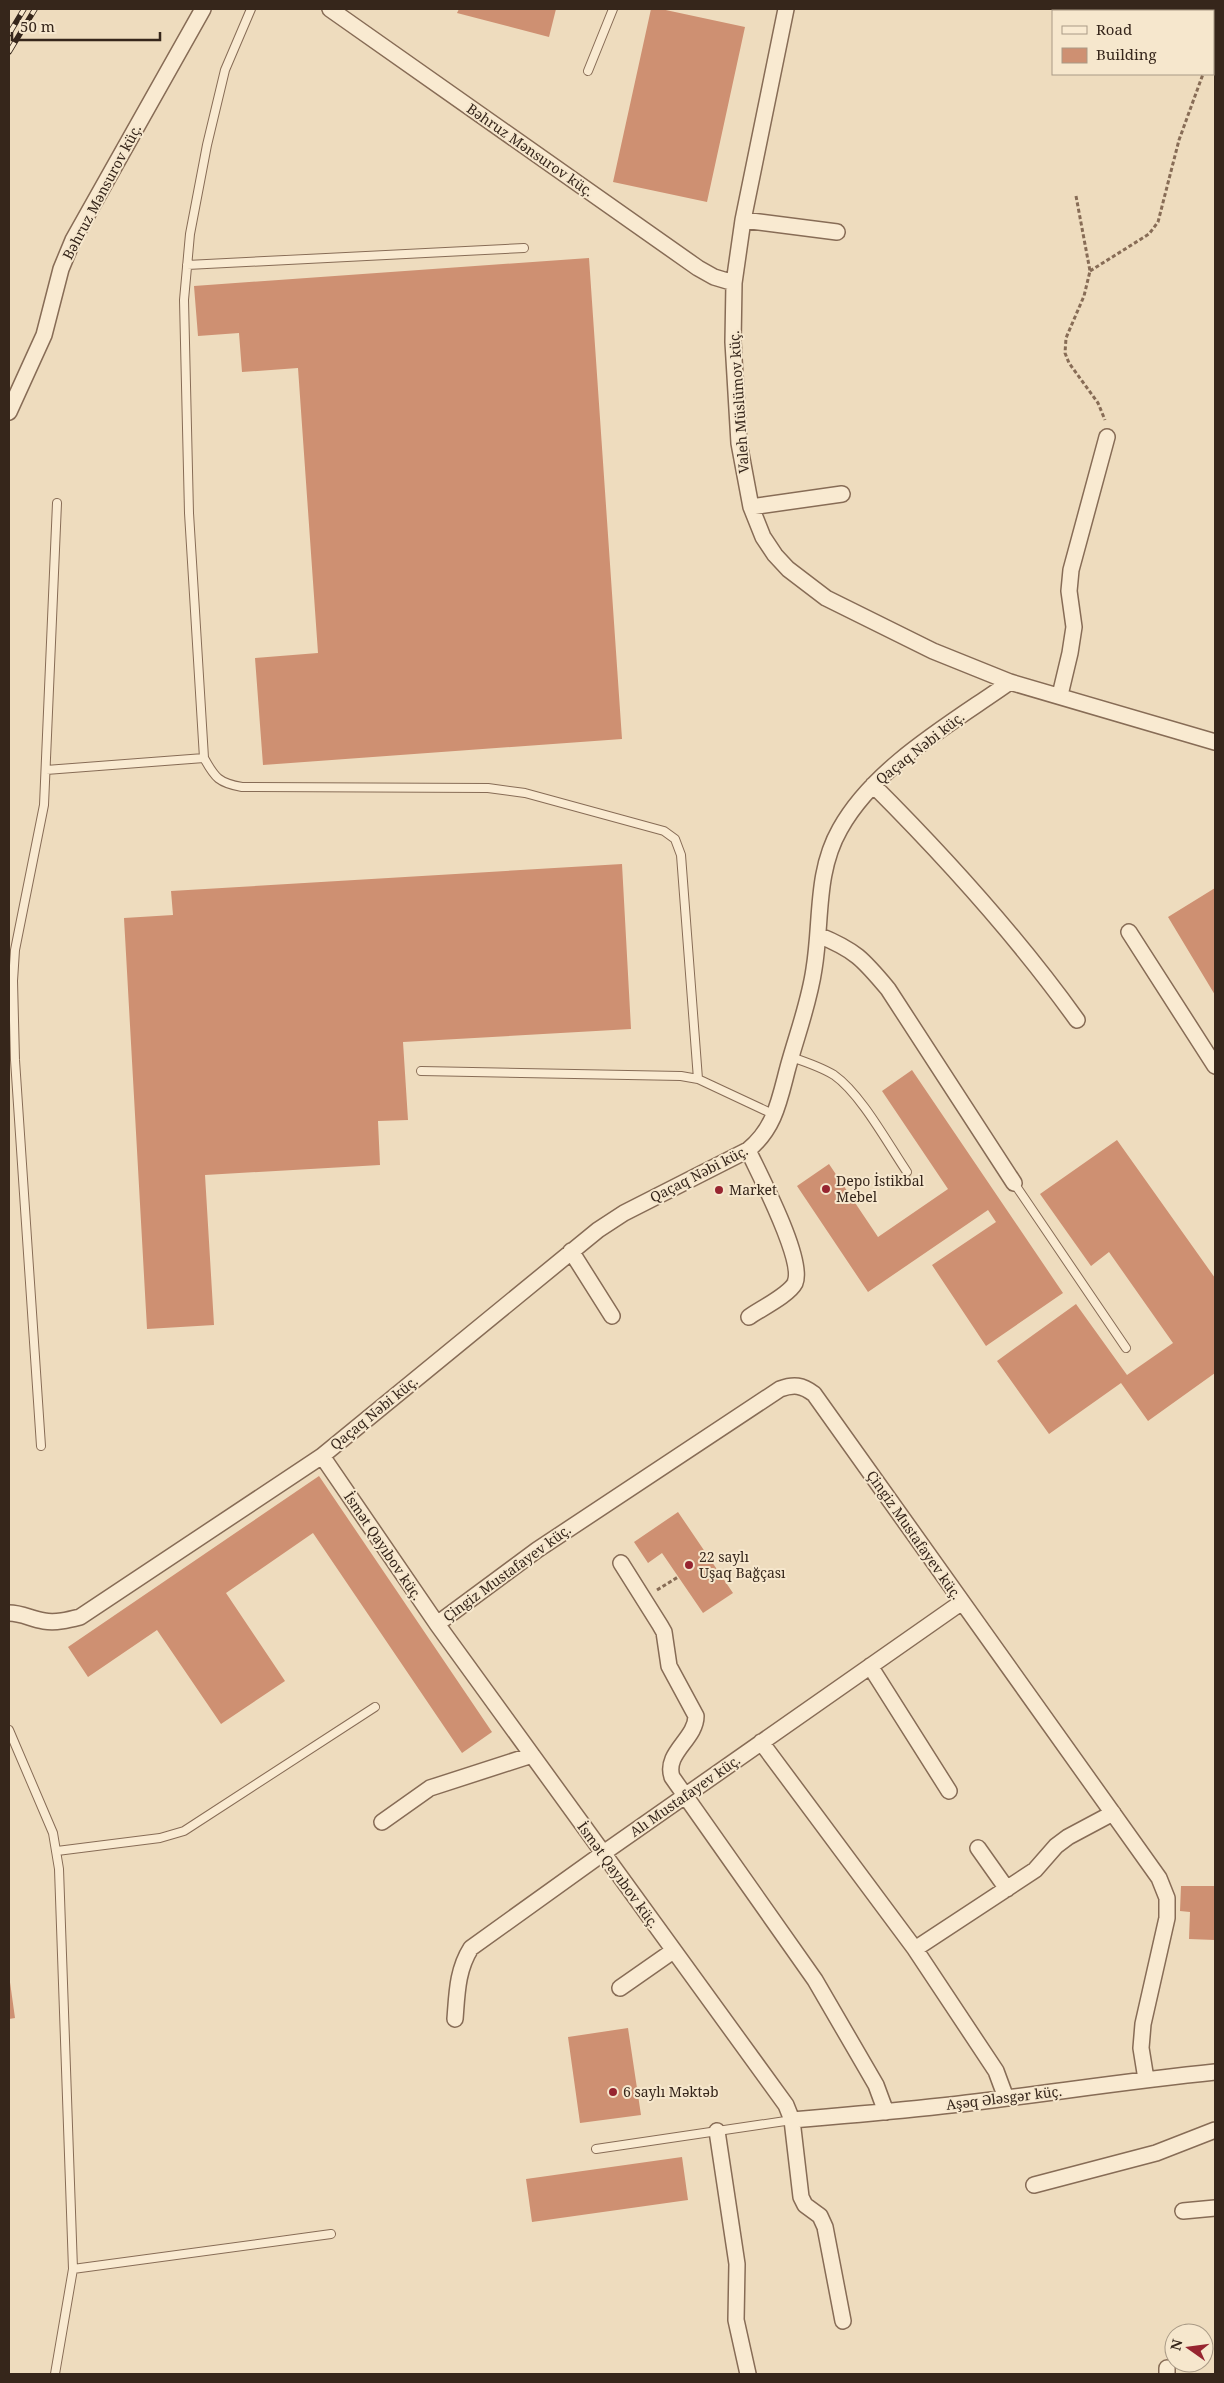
<svg xmlns="http://www.w3.org/2000/svg" width="1224" height="2383" font-family="'Noto Serif',serif">
	<style>
		.building { fill: #ce9072 }
		.lines { fill: none; stroke-linecap: round; stroke-linejoin: round }
		.service-casing { stroke: #876c56; stroke-width: 10 }
		.minor-casing { stroke: #876c56; stroke-width: 18 }
		.path { stroke: #876c56; stroke-width: 3; stroke-dasharray: 4 2.5; stroke-linecap: butt }
		.service { stroke: #f9ead1; stroke-width: 8 }
		.minor { stroke: #f9ead1; stroke-width: 15 }
		.rail-casing { stroke: #36261b; stroke-width: 5.5 }
		.rail { stroke: #f6e7cd; stroke-width: 4; stroke-dasharray: 11; stroke-linecap: butt }
		.poi-dot { fill: #972530; stroke: #f6e7cd; stroke-width: 2 }
		.labels { text-anchor: middle; stroke-width: 4; stroke-linejoin: round; paint-order: stroke }
		.street-label { font-size: 14px; fill: #36261b; stroke: #f6e7cd }
		.poi-label { font-size: 14px; fill: #36261b; stroke: #f6e7cd; text-anchor: start }
	</style>
	<rect width="100%" height="100%" fill="#eedcbe"/>
	<!-- building -->
	<path class="building" d="M459,9H556L549,37L457,13Z
		M651,9H661L745,27L707,202L613,182Z
		M589,258L622,739L263,765L255,658L318,653L298,368L242,372L239,333L198,336L194,286Z
		M622,864L631,1029L403,1042L408,1120L378,1121L380,1165L205,1175L214,1325L147,1329L124,918L173,915L171,891Z
		M1215,888V995L1168,917Z
		M912,1070L1063,1293L986,1346L932,1265L996,1222L988,1210L868,1292L797,1186L829,1164L878,1237L948,1189L882,1091Z
		M1117,1140L1215,1278V1373L1148,1421L1121,1383L1049,1434L997,1361L1076,1304L1127,1375L1173,1343L1109,1252L1091,1266L1040,1194Z
		M319,1476L492,1732L462,1753L313,1533L226,1593L285,1681L221,1724L157,1630L88,1677L68,1647Z
		M678,1512L733,1593L703,1613L662,1553L648,1563L634,1542Z
		M1181,1886H1215V1940L1189,1939L1190,1912L1180,1911Z
		M9,1975L15,2018L9,2019Z
		M628,2028L641,2115L580,2123L568,2037Z
		M682,2157L688,2200L532,2222L526,2179Z"/>
	<g class="lines">
		<defs>
			<path id="service" d="M251,9L225,70L207,145L190,234L184,300L189,513L204,758C215,778 219,783 242,787L488,788L525,793L664,831L675,839L681,855L698,1079L775,1115
				M588,71L613,9
				M187,265L524,248
				M46,770L204,758
				M791,1057C806,1062 821,1067 834,1075C861,1094 888,1144 907,1172
				M421,1071L681,1076L698,1079
				M1014,1183L1126,1348
				M41,1446L15,1060L13,981L15,950L44,805L57,503
				M9,1730L53,1833L59,1869L73,2269L331,2234
				M57,1851L160,1838L184,1831L375,1707
				M596,2149L792,2120
				M55,2374L73,2269"/>
			<path id="minor" d="M330,9L698,268L714,277L734,283
				M786,9L743,220L734,283L733,342L739,443L751,507L763,537L775,555L788,569L826,598L933,651L1010,682
				M743,220L837,232
				M9,412L44,335L61,269L73,240L203,9
				M751,507L842,494
				M1060,695L1070,653L1074,627L1069,591L1071,570L1107,437
				M873,785C947,859 1016,935 1077,1020
				M1129,932L1215,1066
				M818,935C855,950 863,959 888,989L1014,1183
				M748,1150C759,1174 805,1260 795,1283C789,1295 760,1309 749,1317
				M571,1251L612,1316
				M322,1456L437,1624L786,2105L792,2120L801,2197L805,2205L820,2216L825,2227L843,2321
				M621,1563L660,1625L664,1632L669,1666L696,1716C696,1739 664,1753 672,1777L815,1980L876,2085L886,2112
				M9,1613C22,1613 31,1619 44,1621C56,1623 68,1620 80,1617L322,1456L598,1230L624,1213L748,1150C774,1129 779,1102 787,1071C796,1037 809,1004 814,969C822,921 815,873 840,829C875,766 952,723 1010,682L1215,742
				M437,1624L537,1550L780,1389C794,1384 802,1385 814,1394L1159,1878L1167,1898V1918L1143,2024L1141,2048L1146,2079
				M870,1666L949,1791
				M761,1742L915,1949L996,2071L1006,2098
				M382,1822L430,1788L532,1755
				M978,1848L1007,1889
				M915,1949L1035,1870L1056,1846L1068,1837L1113,1813
				M620,1988L673,1951
				M455,2019C457,1994 457,1970 471,1948L602,1854L962,1602
				M792,2120C864,2114 936,2108 1007,2098C1077,2089 1146,2079 1215,2072
				M717,2131L737,2264L736,2320L748,2374
				M1034,2185L1156,2153L1215,2130
				M1183,2211L1215,2208
				M1167,2368V2374"/>
		</defs>
		<!-- service casing -->
		<use href="#service" class="service-casing"/>
		<!-- minor casing -->
		<use href="#minor" class="minor-casing"/>
		<!-- path -->
		<path class="path" d="M1213,45L1215,38
			M1076,196L1090,271L1084,296L1066,338L1065,353L1069,363L1098,403L1105,420
			M1090,271L1149,234L1158,222L1179,140L1203,74
			M657,1590L678,1577"/>
		<!-- service -->
		<use href="#service" class="service"/>
		<!-- minor -->
		<use href="#minor" class="minor"/>
		<defs>
			<path id="rail" d="M9,34L24,9
				M9,52L35,9"/>
		</defs>
		<!-- rail casing -->
		<use href="#rail" class="rail-casing"/>
		<!-- rail -->
		<use href="#rail" class="rail"/>
	</g>
	<!-- markers -->
	<g class="poi-dot">
		<circle cx="826" cy="1189" r="5"/>
		<circle cx="719" cy="1190" r="5"/>
		<circle cx="689" cy="1565" r="5"/>
		<circle cx="613" cy="2092" r="5"/>
	</g>
	<g class="labels">
		<!-- street labels -->
		<g class="street-label">
			<text transform="translate(530 150) rotate(35)" y="5">Bəhruz Mənsurov küç.</text>
			<text transform="translate(102 192) rotate(-62)" y="5">Bəhruz Mənsurov küç.</text>
			<text transform="translate(739 402) rotate(-94)" y="5">Valeh Müslümov küç.</text>
			<text transform="translate(920 748) rotate(-38)" y="5">Qaçaq Nəbi küç.</text>
			<text transform="translate(699 1174) rotate(-27)" y="5">Qaçaq Nəbi küç.</text>
			<text transform="translate(374 1413) rotate(-39)" y="5">Qaçaq Nəbi küç.</text>
			<text transform="translate(914 1535) rotate(55)" y="5">Çingiz Mustafayev küç.</text>
			<text transform="translate(383 1546) rotate(56)" y="5">İsmət Qayıbov küç.</text>
			<text transform="translate(507 1573) rotate(-36)" y="5">Çingiz Mustafayev küç.</text>
			<text transform="translate(685 1796) rotate(-35)" y="5">Alı Mustafayev küç.</text>
			<text transform="translate(618 1875) rotate(54)" y="5">İsmət Qayıbov küç.</text>
			<text transform="translate(1004 2098) rotate(-7)" y="5">Aşəq Ələsgər küç.</text>
		</g>
		<!-- poi labels -->
		<g class="poi-label">
			<text x="836" y="1186">Depo İstikbal<tspan x="836" dy="16">Mebel</tspan></text>
			<text x="729" y="1195">Market</text>
			<text x="699" y="1562">22 saylı<tspan x="699" dy="16">Uşaq Bağçası</tspan></text>
			<text x="623" y="2097">6 saylı Məktəb</text>
		</g>
	</g>
	<!-- border -->
	<rect width="1224" height="2383" fill="none" stroke="#36261b" stroke-width="20"/>
	<!-- legend -->
	<rect x="1052" y="10" width="162" height="65" fill="#f6e7cd" stroke="#a99a86"/>
	<rect x="1062" y="26" width="25" height="8" fill="#f9ead1" stroke="#a99a86"/>
	<text x="1096" y="35" font-size="15" fill="#36261b">Road</text>
	<rect x="1062" y="48" width="25" height="15" fill="#ce9072" stroke="#a99a86"/>
	<text x="1096" y="60" font-size="15" fill="#36261b">Building</text>
	<!-- north arrow -->
	<g transform="translate(1189 2348) rotate(284)"><circle r="24" fill="#f6e7cd" stroke="#a99a86"/>
	<path d="M0-4L9 19L0 12L-9 19Z" fill="#972530"/>
	<text y="-8" font-size="14" font-weight="bold" text-anchor="middle" fill="#36261b">N</text>
	</g>
	<!-- scale -->
	<path d="M12 32v8h148v-8" fill="none" stroke="#36261b" stroke-width="2.5"/>
	<text x="20" y="32" font-size="15" fill="#36261b" stroke="#f6e7cd" stroke-width="4" paint-order="stroke">50 m</text>
</svg>
